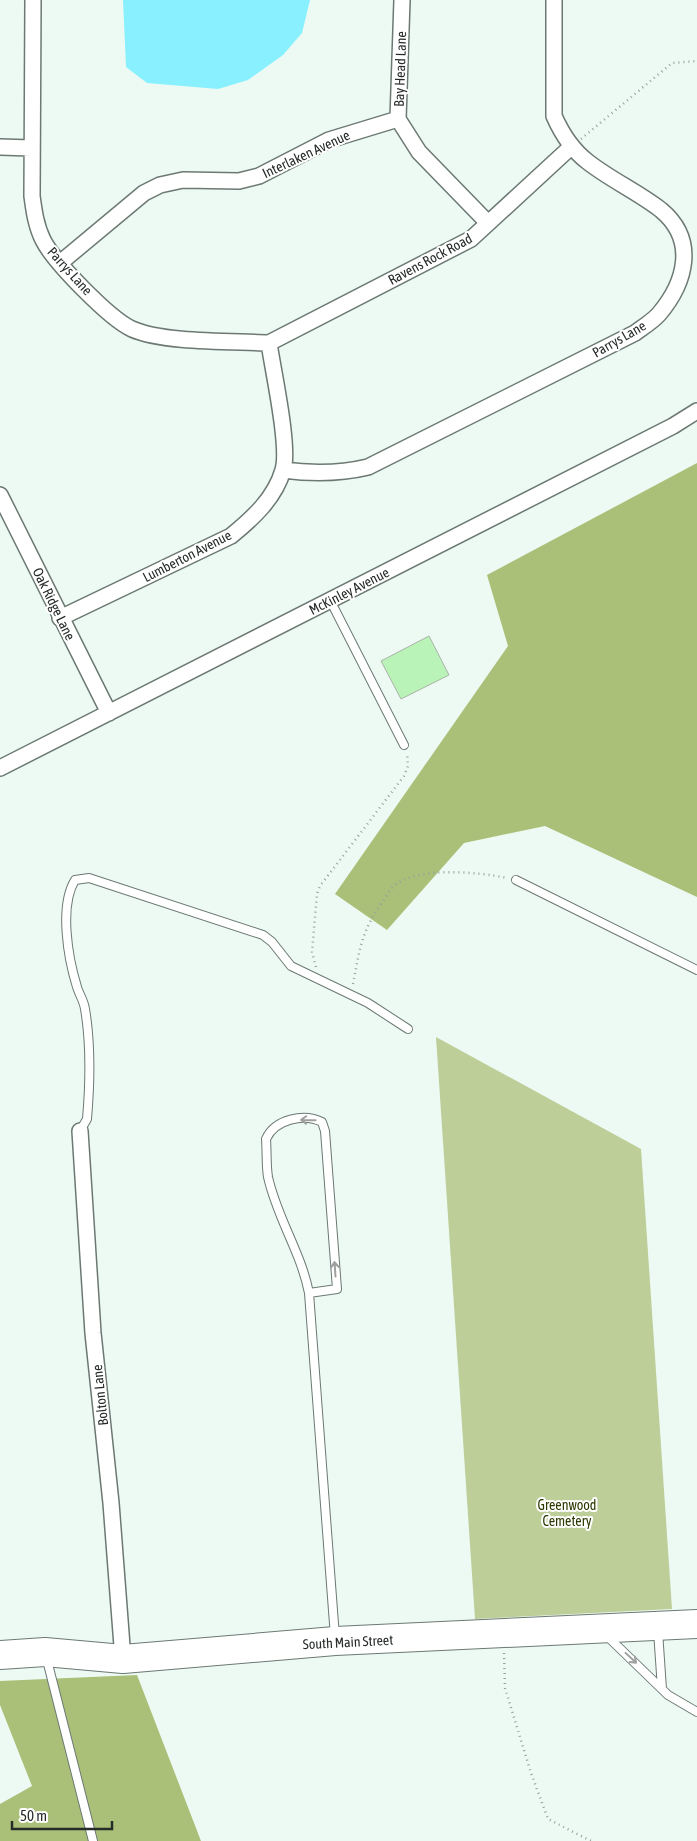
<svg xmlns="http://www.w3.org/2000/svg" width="697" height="1841" font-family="'Asap Condensed',sans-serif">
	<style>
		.green { fill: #bdce99 }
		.forest { fill: #aac078 }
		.water { fill: #88f0fe }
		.building { fill: #baf3b7; stroke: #aab3a9 }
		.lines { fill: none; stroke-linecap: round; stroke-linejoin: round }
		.lane-casing { stroke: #6c7973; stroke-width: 10 }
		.street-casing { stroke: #6c7973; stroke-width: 18 }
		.highway-casing { stroke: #6c7973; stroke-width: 30 }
		.path { stroke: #97a19c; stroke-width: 2.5; stroke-dasharray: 1 4; stroke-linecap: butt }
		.lane { stroke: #fff; stroke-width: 8 }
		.street { stroke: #fff; stroke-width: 15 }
		.highway { stroke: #fff; stroke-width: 28 }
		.oneway { stroke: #9ea09f }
		.labels { text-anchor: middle; stroke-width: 4; stroke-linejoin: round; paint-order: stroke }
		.street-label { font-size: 14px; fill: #272c29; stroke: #fff }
		.park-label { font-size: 14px; fill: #2c3800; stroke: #fff }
	</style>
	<rect width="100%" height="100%" fill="#ecfaf3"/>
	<!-- green -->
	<path class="green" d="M436,1037L641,1149L672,1609L475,1619Z"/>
	<!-- forest -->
	<path class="forest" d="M697,463V897L545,826L464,843L387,930L335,894L508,646L487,575Z
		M137,1675L201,1841H0V1804L32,1786L0,1705V1681Z"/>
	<!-- water -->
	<path class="water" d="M123,0H310L302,33L283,55L248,80L218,89L147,83L126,67Z"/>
	<!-- building -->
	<path class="building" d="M429,636L449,675L401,699L381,661Z"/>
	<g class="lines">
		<defs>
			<path id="lane" d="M330,600L404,745
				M516,880L697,970
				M80,1131L87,1119C90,1084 91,1044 85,1009C84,1001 79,994 77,987C68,958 59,906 75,880L89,878L263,935L272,942L291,966L368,1003L408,1029
				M309,1293L337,1289L325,1131L322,1122C304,1113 275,1119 266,1139C267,1151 266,1165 268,1177C277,1218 301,1252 309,1293L335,1637
				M658,1631L662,1689
				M607,1636L668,1695L697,1712
				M46,1656L93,1841"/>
			<path id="street" d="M33,0L32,196C34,211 36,226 43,240C54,262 110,319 132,329C163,343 233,341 269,343
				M402,0L398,119L419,152L488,223
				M0,147L31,148
				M60,263L144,193L160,185L183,180L239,181L259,176L329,140L398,119
				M269,343L471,239L572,146
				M283,470C313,474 339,474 368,467L635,333C643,327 653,321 659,314C686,282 697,240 661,210C638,192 611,180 588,162C572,150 562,134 554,116V0
				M0,495L109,713
				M60,618L231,536C253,518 275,498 283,470C290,447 273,371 269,343
				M0,768L673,426L697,411
				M80,1131L93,1333L111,1503L123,1659"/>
			<path id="highway" d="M0,1655L45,1652L123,1659L335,1641L697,1624"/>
		</defs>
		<!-- lane casing -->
		<use href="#lane" class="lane-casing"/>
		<!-- street casing -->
		<use href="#street" class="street-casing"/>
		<!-- highway casing -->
		<use href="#highway" class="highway-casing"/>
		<!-- path -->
		<path class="path" d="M581,139L672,63L697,61
			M316,967L312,952L317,894L320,886L404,776L408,766L407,753
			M353,984C360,948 361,932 383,901C386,897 389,890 394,886C417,866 479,872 507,878
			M504,1653L505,1688L531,1773L548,1819L591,1841"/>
		<!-- lane -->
		<use href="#lane" class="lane"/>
		<!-- street -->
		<use href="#street" class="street"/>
		<!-- highway -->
		<use href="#highway" class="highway"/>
	</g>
	<!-- one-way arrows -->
	<defs><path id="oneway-shaft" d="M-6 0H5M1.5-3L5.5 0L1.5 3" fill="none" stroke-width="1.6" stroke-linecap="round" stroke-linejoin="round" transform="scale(1.25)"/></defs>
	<g class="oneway">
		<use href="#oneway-shaft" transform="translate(308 1120) rotate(-179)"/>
		<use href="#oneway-shaft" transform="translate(335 1269) rotate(-94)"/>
		<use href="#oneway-shaft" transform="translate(631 1658) rotate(43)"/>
	</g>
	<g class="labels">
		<!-- street labels -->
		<g class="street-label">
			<text transform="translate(400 69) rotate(-88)" y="5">Bay Head Lane</text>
			<text transform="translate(306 154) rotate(-25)" y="5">Interlaken Avenue</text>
			<text transform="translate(430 259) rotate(-28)" y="5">Ravens Rock Road</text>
			<text transform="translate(70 271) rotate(48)" y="5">Parrys Lane</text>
			<text transform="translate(619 339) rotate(-30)" y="5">Parrys Lane</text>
			<text transform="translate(187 556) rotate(-27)" y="5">Lumberton Avenue</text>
			<text transform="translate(349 591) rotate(-27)" y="5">McKinley Avenue</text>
			<text transform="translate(54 604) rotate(64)" y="5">Oak Ridge Lane</text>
			<text transform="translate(100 1395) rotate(-96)" y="5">Bolton Lane</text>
			<text transform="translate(348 1642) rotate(-3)" y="5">South Main Street</text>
		</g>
		<!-- park labels -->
		<g class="park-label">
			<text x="567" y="1510">Greenwood<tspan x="567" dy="16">Cemetery</tspan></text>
		</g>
	</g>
	<!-- scale -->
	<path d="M12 1821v8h100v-8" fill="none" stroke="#272c29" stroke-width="2.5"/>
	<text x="20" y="1821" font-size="15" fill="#272c29" stroke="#ffffff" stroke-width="4" paint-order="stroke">50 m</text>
</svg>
